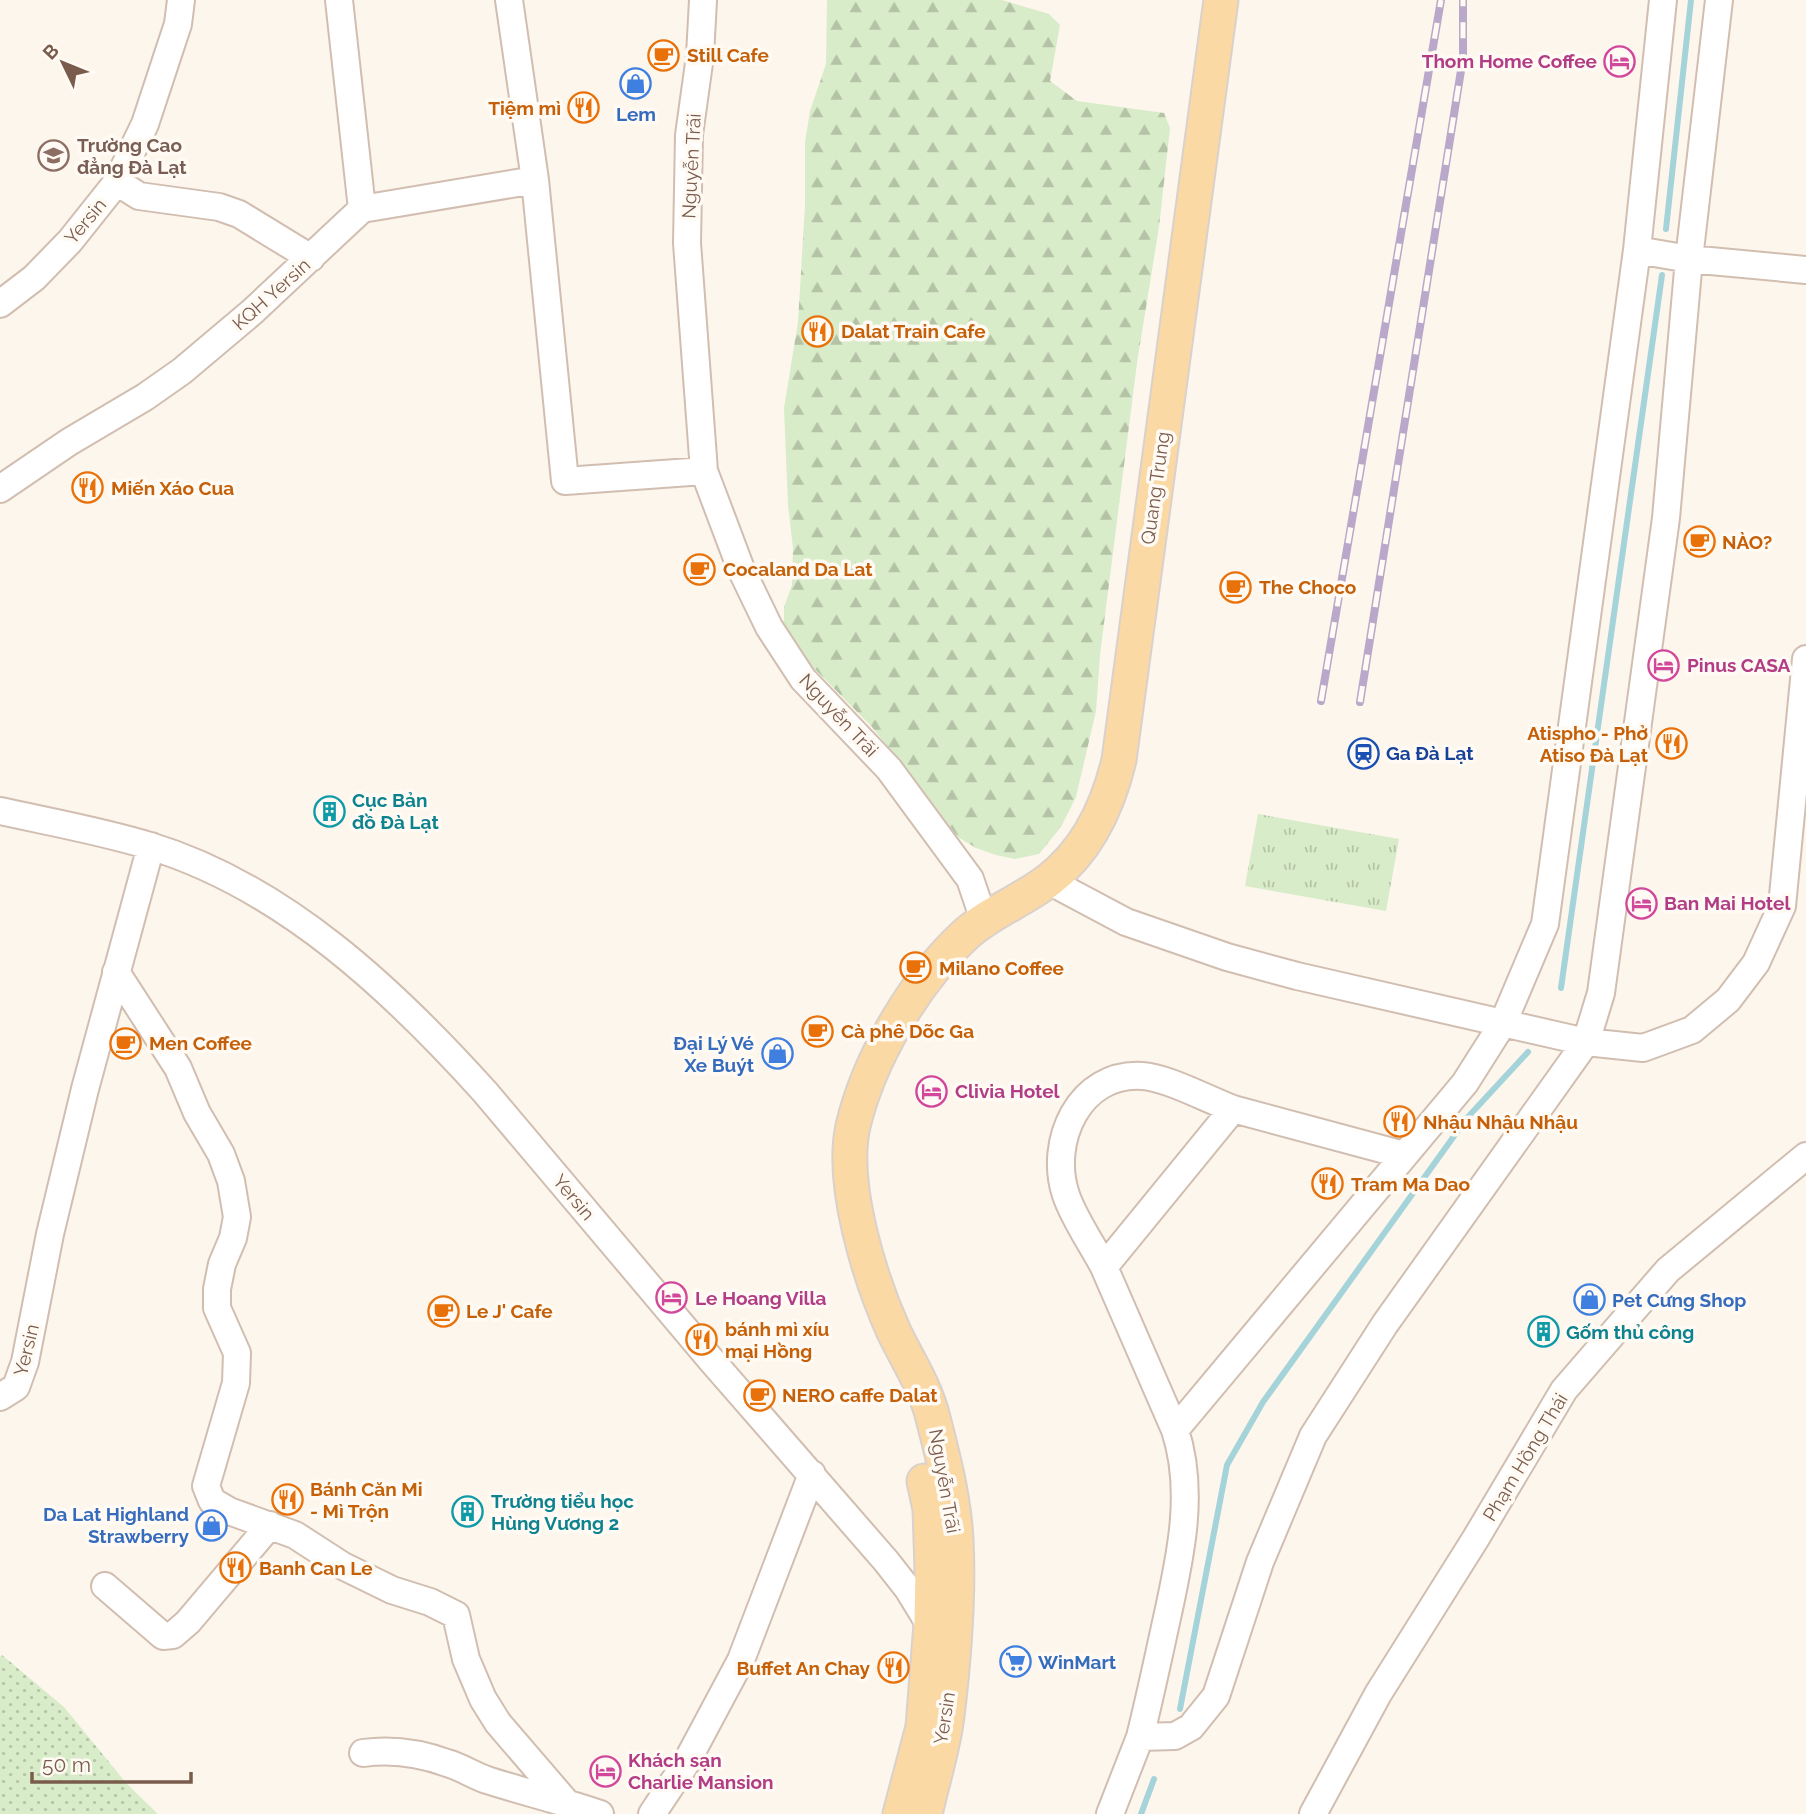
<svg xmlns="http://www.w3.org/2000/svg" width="1806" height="1814" font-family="Raleway,sans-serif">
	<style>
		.grass { fill: url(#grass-tufts) }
		.forest { fill: url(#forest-firs) }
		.park { fill: url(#park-dots) }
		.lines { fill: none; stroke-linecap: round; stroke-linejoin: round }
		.stream { stroke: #a5d3da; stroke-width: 6 }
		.minor-casing { stroke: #d1beb0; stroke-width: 30 }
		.major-casing { stroke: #dad1cd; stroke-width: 37 }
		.minor { stroke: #fff; stroke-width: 26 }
		.major { stroke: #fbd9a5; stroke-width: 33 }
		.rail-casing { stroke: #b9a8c9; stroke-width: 8 }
		.rail { stroke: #fffaf3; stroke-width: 5; stroke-dasharray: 16; stroke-linecap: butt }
		.labels { text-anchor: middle; stroke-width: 7; stroke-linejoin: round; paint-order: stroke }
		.food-label { font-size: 19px; font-weight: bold; fill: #c56008; stroke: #fffaf3; text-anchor: start }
		.hotel-label { font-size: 19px; font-weight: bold; fill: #b23c85; stroke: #fffaf3; text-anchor: start }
		.shop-label { font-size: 19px; font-weight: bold; fill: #366cbe; stroke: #fffaf3; text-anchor: end }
		.education-label { font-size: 19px; font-weight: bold; fill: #785e54; stroke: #fffaf3; text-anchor: start }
		.street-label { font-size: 19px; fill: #7a5c4d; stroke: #fffaf3 }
		.transit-label { font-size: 19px; font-weight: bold; fill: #164399; stroke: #fffaf3; text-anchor: start }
		.culture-label { font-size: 19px; font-weight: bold; fill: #0d838f; stroke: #fffaf3; text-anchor: start }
	</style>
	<defs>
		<pattern id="grass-tufts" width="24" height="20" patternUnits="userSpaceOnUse" patternTransform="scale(1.75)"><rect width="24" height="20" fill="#d8ecc9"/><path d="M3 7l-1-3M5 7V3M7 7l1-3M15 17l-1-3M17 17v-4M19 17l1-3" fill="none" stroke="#b4c2a5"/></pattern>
		<pattern id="forest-firs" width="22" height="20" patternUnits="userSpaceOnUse" patternTransform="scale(1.75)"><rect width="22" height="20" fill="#d8ecc9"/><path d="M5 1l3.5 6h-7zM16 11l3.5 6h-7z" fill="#b4c2a5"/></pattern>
		<pattern id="park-dots" width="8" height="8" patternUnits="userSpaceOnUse" patternTransform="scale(1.75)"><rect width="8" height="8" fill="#d8ecc9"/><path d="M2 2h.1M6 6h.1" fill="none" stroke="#b4c2a5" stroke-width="1.8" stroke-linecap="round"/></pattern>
	</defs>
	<rect width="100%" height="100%" fill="#fdf6ec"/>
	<!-- grass -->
	<path class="grass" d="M1258,814L1399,839L1386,911L1245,886Z"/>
	<!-- forest -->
	<path class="forest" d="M827,0H1002L1049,14L1060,25L1050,81L1077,101L1164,113L1170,128L1159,227L1137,363L1100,655L1096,711L1076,797L1061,827L1039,854L1015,859L996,855L976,848L958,837L872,727L804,658L784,623V607L792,585L793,548L788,505L784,408L798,322L805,205V142L810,111L826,64Z"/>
	<!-- park -->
	<path class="park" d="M2,1655L64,1707L127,1784L158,1814H0V1657Z"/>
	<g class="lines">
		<!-- stream -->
		<path class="stream" d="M1666,229L1691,0
			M1561,988L1662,275
			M1180,1709L1227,1465L1263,1402L1467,1118L1528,1052
			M1141,1814L1154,1779"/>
		<defs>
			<path id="minor" d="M509,0L535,180L565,481L704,471
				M703,0L700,56L689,135L687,243L704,471L741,569L769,627L803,679L889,769L970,879L984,920
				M117,182L139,196L219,207L239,214L311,258
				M362,209L535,180
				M1637,250L1689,259L1806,270
				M0,304L34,278L70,241L117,182L145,124L178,24L181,0
				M0,489L69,442L145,397L182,371L252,312L362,209L339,0
				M0,811C50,822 101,831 150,846C284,887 393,990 485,1092L712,1361L886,1561L908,1589L933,1630
				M1049,881L1126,922L1227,957L1297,976L1586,1042L1643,1048L1692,1030L1728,1000L1756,963L1782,906L1806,659
				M116,972L178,1068L197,1113L221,1154L231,1181L237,1217L233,1238L222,1264L217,1289V1308L237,1353L236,1383L206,1486L212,1501L229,1511L295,1535L343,1566L392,1590L430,1602L456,1615L466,1659L483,1699L498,1723L565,1801
				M1104,1267C1093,1246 1073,1217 1066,1195C1048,1142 1079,1072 1142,1076C1166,1077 1209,1100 1233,1109
				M0,1397L16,1387L25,1362L50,1234L85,1089L151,846
				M1175,1430L1104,1267L1233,1109L1404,1155
				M105,1586L163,1636L173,1635L188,1622L270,1525
				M1140,1737C1149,1701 1157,1664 1165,1627C1179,1563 1196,1494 1175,1430L1465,1083L1503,1023L1545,924L1637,250L1663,0
				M363,1753C392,1749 420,1753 447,1763C461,1767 473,1775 487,1780C524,1792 563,1801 600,1814
				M652,1814L686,1763L741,1660L812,1474
				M1110,1814L1140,1737L1175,1736L1191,1727L1216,1696L1260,1562L1313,1436L1385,1324L1586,1042L1601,993L1666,518L1689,259L1719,0
				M1313,1814L1378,1694L1476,1538L1564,1390L1668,1270L1806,1156"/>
			<path id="major" d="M900,1814L923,1727L931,1624L932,1568L930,1509L924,1481
				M925,1814C932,1782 943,1749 947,1716C954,1658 959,1598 956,1539C954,1499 943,1457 933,1418C925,1386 908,1361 894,1332C870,1279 840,1184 853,1126C869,1059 914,982 965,935C990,912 1022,901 1049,880C1087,851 1108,806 1119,760L1221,0"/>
		</defs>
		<!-- minor casing -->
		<use href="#minor" class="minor-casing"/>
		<!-- major casing -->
		<use href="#major" class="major-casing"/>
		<!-- minor -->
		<use href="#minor" class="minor"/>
		<!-- major -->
		<use href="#major" class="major"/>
		<defs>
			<path id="rail" d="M1321,701L1441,0
				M1360,702L1463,58V0"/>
		</defs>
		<!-- rail casing -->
		<use href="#rail" class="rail-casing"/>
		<!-- rail -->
		<use href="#rail" class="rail"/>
	</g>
	<!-- icons -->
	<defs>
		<symbol id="cafe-ring" viewBox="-11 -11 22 22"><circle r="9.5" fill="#fffaf3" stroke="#e8710a" stroke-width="1.5"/><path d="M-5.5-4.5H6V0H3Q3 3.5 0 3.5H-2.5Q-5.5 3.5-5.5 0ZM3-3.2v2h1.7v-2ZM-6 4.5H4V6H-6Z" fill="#e8710a"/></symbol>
		<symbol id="hotel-ring" viewBox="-11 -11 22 22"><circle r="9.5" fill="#fffaf3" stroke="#d1479c" stroke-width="1.5"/><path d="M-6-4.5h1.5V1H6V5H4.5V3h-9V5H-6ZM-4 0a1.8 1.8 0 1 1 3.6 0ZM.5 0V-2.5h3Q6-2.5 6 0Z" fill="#d1479c"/></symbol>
		<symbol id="shop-ring" viewBox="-11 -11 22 22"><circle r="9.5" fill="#fffaf3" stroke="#3f7fe0" stroke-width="1.5"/><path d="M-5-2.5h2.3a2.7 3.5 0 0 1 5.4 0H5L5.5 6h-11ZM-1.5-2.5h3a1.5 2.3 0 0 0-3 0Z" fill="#3f7fe0"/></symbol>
		<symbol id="restaurant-ring" viewBox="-11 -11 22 22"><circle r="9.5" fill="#fffaf3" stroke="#e8710a" stroke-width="1.5"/><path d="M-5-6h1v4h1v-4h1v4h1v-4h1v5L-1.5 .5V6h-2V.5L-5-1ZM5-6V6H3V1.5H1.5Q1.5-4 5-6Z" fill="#e8710a"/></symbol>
		<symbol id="university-ring" viewBox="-11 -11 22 22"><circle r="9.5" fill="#fffaf3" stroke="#8d6e63" stroke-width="1.5"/><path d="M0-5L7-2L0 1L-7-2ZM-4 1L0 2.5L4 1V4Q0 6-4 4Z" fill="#8d6e63"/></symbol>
		<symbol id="station-ring" viewBox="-11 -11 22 22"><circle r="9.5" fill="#fffaf3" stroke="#1a4fb4" stroke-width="1.5"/><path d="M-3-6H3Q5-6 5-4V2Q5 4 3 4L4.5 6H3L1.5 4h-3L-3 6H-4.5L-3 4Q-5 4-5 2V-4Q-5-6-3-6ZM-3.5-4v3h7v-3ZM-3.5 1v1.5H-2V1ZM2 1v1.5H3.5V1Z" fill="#1a4fb4"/></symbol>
		<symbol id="building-ring" viewBox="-11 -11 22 22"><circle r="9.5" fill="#fffaf3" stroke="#0f9aa8" stroke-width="1.5"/><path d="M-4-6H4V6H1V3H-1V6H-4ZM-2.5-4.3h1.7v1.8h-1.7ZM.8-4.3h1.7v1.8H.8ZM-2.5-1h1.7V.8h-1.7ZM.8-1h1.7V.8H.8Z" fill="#0f9aa8"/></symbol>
		<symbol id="supermarket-ring" viewBox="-11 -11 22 22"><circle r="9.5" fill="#fffaf3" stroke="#3f7fe0" stroke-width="1.5"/><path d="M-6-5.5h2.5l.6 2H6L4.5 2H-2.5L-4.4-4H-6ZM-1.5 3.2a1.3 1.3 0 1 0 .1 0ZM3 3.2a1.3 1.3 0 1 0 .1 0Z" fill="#3f7fe0"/></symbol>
	</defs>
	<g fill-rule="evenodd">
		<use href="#cafe-ring" x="646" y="38" width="35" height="35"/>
		<use href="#hotel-ring" x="1602" y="44" width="35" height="35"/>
		<use href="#shop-ring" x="618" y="66" width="35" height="35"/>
		<use href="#restaurant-ring" x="566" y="90" width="35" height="35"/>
		<use href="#university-ring" x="36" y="138" width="35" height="35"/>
		<use href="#restaurant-ring" x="800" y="314" width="35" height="35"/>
		<use href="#restaurant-ring" x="70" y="470" width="35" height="35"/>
		<use href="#cafe-ring" x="1682" y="524" width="35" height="35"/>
		<use href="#cafe-ring" x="682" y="552" width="35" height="35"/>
		<use href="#cafe-ring" x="1218" y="570" width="35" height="35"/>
		<use href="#hotel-ring" x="1646" y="648" width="35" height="35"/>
		<use href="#restaurant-ring" x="1654" y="726" width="35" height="35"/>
		<use href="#station-ring" x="1346" y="736" width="35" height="35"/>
		<use href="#building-ring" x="312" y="794" width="35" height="35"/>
		<use href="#hotel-ring" x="1624" y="886" width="35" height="35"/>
		<use href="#cafe-ring" x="898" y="950" width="35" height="35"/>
		<use href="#cafe-ring" x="800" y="1014" width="35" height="35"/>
		<use href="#cafe-ring" x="108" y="1026" width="35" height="35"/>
		<use href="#shop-ring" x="760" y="1036" width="35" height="35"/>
		<use href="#hotel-ring" x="914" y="1074" width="35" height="35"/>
		<use href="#restaurant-ring" x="1382" y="1104" width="35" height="35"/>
		<use href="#restaurant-ring" x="1310" y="1166" width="35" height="35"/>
		<use href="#hotel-ring" x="654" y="1280" width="35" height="35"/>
		<use href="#shop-ring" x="1572" y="1282" width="35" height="35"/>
		<use href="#cafe-ring" x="426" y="1294" width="35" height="35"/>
		<use href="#building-ring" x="1526" y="1314" width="35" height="35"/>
		<use href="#restaurant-ring" x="684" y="1322" width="35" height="35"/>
		<use href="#cafe-ring" x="742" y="1378" width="35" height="35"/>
		<use href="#restaurant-ring" x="270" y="1482" width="35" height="35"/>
		<use href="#building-ring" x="450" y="1494" width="35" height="35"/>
		<use href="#shop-ring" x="194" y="1508" width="35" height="35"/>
		<use href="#restaurant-ring" x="218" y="1550" width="35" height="35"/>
		<use href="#supermarket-ring" x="998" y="1644" width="35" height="35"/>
		<use href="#restaurant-ring" x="876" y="1650" width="35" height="35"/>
		<use href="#hotel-ring" x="588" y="1754" width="35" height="35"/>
	</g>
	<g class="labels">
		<!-- food labels -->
		<g class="food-label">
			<text x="687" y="62">Still Cafe</text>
			<text x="561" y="115" text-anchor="end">Tiệm mì</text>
			<text x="841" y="338">Dalat Train Cafe</text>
			<text x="111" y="495">Miến Xáo Cua</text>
			<text x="1722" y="549">NÀO?</text>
			<text x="723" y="576">Cocaland Da Lat</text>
			<text x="1259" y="594">The Choco</text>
			<text x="1648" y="740" text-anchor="end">Atispho - Phở<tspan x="1648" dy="22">Atiso Đà Lạt</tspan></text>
			<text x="939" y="975">Milano Coffee</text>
			<text x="841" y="1038">Cà phê Dõc Ga</text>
			<text x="149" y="1050">Men Coffee</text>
			<text x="1423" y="1129">Nhậu Nhậu Nhậu</text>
			<text x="1351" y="1191">Tram Ma Dao</text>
			<text x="466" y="1318">Le J' Cafe</text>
			<text x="725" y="1336">bánh mì xíu<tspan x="725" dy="22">mại Hồng</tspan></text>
			<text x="782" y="1402">NERO caffe Dalat</text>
			<text x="310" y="1496">Bánh Căn Mi<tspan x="310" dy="22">- Mì Trộn</tspan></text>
			<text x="259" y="1575">Banh Can Le</text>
			<text x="870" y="1675" text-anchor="end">Buffet An Chay</text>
		</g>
		<!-- hotel labels -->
		<g class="hotel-label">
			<text x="1597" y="68" text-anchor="end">Thom Home Coffee</text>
			<text x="1687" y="672">Pinus CASA</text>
			<text x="1664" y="910">Ban Mai Hotel</text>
			<text x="955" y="1098">Clivia Hotel</text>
			<text x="695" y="1305">Le Hoang Villa</text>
			<text x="628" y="1767">Khách sạn<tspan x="628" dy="22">Charlie Mansion</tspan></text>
		</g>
		<!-- shop labels -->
		<g class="shop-label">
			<text x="636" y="121" text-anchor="middle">Lem</text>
			<text x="754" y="1050">Đại Lý Vé<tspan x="754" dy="22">Xe Buýt</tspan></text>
			<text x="1612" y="1307" text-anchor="start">Pet Cưng Shop</text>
			<text x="189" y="1521">Da Lat Highland<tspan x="189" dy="22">Strawberry</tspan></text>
			<text x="1038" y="1669" text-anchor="start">WinMart</text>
		</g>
		<!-- education labels -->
		<g class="education-label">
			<text x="77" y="152">Trường Cao<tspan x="77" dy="22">đẳng Đà Lạt</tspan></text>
		</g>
		<!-- street labels -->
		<g class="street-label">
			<text transform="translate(691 166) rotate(-87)" y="7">Nguyễn Trãi</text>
			<text transform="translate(85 221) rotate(-50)" y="7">Yersin</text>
			<text transform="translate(271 294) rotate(-42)" y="7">KQH Yersin</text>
			<text transform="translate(1155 488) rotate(-82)" y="7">Quang Trung</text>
			<text transform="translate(839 715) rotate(47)" y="7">Nguyễn Trãi</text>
			<text transform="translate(574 1197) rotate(50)" y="7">Yersin</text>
			<text transform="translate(26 1350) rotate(-76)" y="7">Yersin</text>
			<text transform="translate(1525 1457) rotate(-59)" y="7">Phạm Hồng Thái</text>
			<text transform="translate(945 1481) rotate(80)" y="7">Nguyễn Trãi</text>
			<text transform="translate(944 1718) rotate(-81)" y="7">Yersin</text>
		</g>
		<!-- transit labels -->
		<g class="transit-label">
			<text x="1386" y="760">Ga Đà Lạt</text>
		</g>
		<!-- culture labels -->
		<g class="culture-label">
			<text x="352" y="807">Cục Bản<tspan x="352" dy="22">đồ Đà Lạt</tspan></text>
			<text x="1566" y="1339">Gốm thủ công</text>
			<text x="491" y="1508">Trường tiểu học<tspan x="491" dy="22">Hùng Vương 2</tspan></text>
		</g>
	</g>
	<!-- north arrow -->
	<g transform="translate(63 63) rotate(313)" stroke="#fffaf3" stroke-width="5" paint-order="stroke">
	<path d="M0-5L12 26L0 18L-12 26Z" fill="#7a5c4d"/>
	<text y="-10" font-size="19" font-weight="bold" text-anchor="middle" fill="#7a5c4d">B</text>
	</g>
	<!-- scale -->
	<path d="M32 1772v10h159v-10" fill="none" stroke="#7a5c4d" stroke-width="3.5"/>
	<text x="42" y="1772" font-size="21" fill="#7a5c4d" stroke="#fffaf3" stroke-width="5" paint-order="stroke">50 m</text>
</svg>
